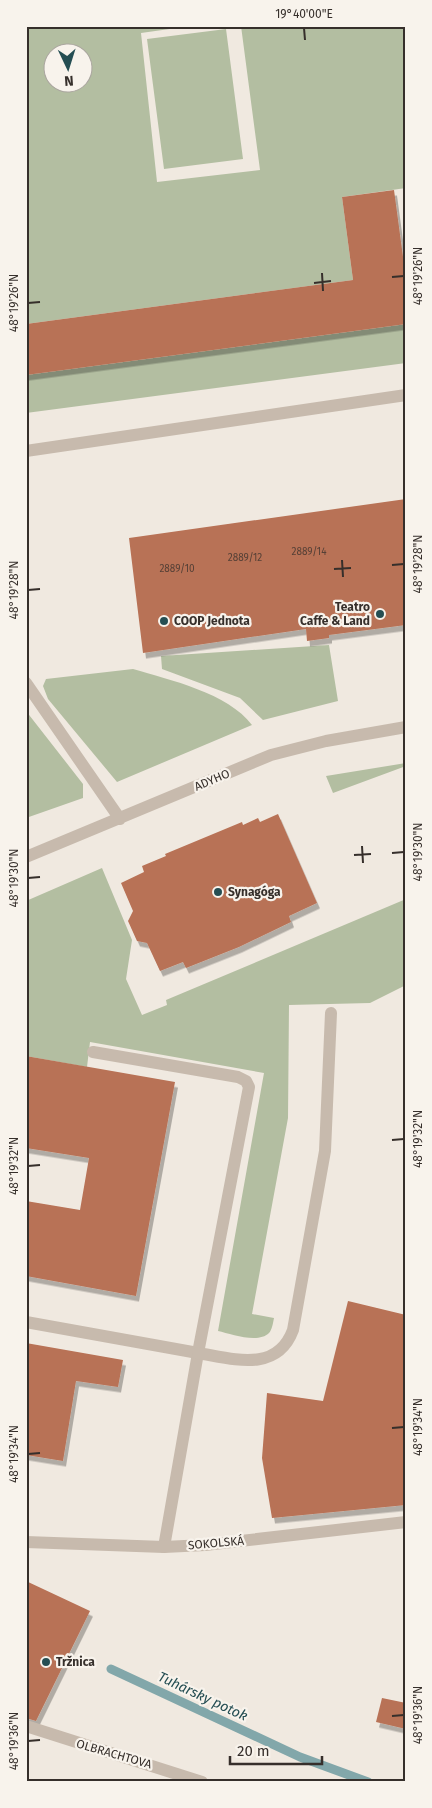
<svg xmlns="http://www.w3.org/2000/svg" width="432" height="1808" font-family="'Fira Sans',sans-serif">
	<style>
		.green { fill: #b3bea1; fill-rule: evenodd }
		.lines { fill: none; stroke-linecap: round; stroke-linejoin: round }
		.stream { stroke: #82a7aa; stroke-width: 9 }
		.building { fill: #b87256; filter: url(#shadow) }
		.service { stroke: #c7baad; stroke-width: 12 }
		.minor { stroke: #c7baad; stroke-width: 12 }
		.ticks { fill: none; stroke: #362f2b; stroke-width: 2 }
		.poi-dot { fill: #254e53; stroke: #f8f3ec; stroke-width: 2 }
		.labels { text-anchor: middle; stroke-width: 4.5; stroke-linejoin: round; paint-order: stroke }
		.number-label { font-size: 10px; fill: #564036 }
		.poi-label { font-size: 12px; font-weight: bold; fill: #362f2b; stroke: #f8f3ec; text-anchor: start }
		.street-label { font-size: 12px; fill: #362f2b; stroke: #f8f3ec }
		.water-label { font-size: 14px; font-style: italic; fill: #254e53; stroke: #f8f3ec }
		.neatline { fill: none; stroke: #362f2b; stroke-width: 2 }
		.ticks-label { font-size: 12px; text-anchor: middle; fill: #362f2b }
	</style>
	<defs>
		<filter id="shadow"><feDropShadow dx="3" dy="5.5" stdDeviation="0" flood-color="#0004"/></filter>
	</defs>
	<rect width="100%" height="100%" fill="#f0e9e0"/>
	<!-- green -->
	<path class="green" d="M26,26H191L141,33L157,182L260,170L241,26H406V188L342,197L353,280L26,324ZM52,52H82V82H52Z
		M226,29L243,159L164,169L147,39Z
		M406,324V363L26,413V375Z
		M329,645L338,701L263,720L240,698L162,669L161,656Z
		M133,669C170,680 228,693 252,725L117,782L48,699L43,686L46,679Z
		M26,711L83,784V798L26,818Z
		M406,763V766L333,793L326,776Z
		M102,868L132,940L126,979L142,1015L167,1005L166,1000L406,899V985L370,1003L289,1005L288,1118L252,1314L274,1318C273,1323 272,1330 269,1333C258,1344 231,1334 218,1331L264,1073L90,1042L87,1067L26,1056V901Z"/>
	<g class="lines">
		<!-- stream -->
		<path class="stream" d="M111,1669L300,1757L368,1782"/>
	</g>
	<!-- building -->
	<path class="building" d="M394,190L406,279V324L26,375V324L353,280L342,197Z
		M406,499V625L329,635V638L307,641L306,629L143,653L129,538Z
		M278,814L317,903L289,916L291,922L239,947L186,968L183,962L160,971L147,943L137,941L128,921L133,911L121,883L144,872L142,866L166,856L165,854L242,822L243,825L258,818L260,822Z
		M26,1056L175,1082L136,1296L26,1276V1201L80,1210L89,1158L26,1148Z
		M348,1301L406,1315V1505L272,1518L262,1458L267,1393L323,1401Z
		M26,1343L123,1360L118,1387L76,1381L63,1461L26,1455Z
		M26,1581L90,1611L36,1721L26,1718Z
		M382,1698L406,1703V1729L376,1722Z"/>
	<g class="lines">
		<!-- service -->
		<path class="service" d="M93,1052L238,1077L246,1081L249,1087L198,1353
			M26,1322L198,1353L164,1547"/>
		<!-- minor -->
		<path class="minor" d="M26,451L406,395
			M26,683L120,819
			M26,857L271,755L326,741L406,727
			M198,1353C234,1359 277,1373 293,1330L325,1151L331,1013
			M26,1542L164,1547L205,1545L406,1522
			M26,1726L202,1782"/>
	</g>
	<!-- ticks -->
	<path class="ticks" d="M304,28L305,40M322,273L323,291M392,277L404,276M314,283L331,281M28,303L40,302M342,560L343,577M392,565L404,564M334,569L351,568M28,590L40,589M362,846L363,863M392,853L404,852M354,855L371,854M28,878L40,877M392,1140L404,1139M28,1166L40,1165M392,1428L404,1427M28,1454L40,1453M392,1716L404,1715M28,1741L40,1740"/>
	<!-- markers -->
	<g class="poi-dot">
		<circle cx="380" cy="614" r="5"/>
		<circle cx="164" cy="621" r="5"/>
		<circle cx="218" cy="892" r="5"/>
		<circle cx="46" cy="1662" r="5"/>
	</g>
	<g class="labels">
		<!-- number labels -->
		<g class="number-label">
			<text x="309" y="555">2889/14</text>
			<text x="245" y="561">2889/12</text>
			<text x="177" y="572">2889/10</text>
		</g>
		<!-- poi labels -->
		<g class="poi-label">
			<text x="370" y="611" text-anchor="end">Teatro<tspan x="370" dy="14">Caffe &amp; Land</tspan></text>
			<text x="174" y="625">COOP Jednota</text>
			<text x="228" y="896">Synagóga</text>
			<text x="56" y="1666">Tržnica</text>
		</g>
		<!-- street labels -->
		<g class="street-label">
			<text transform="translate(212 780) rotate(-23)" y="4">ADYHO</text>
			<text transform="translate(216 1543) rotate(-5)" y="4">SOKOLSKÁ</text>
			<text transform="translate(114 1754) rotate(16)" y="4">OLBRACHTOVA</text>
		</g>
		<!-- water labels -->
		<g class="water-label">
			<text transform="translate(203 1696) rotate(25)" y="5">Tuhársky potok</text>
		</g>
	</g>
	<!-- border -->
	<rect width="432" height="1808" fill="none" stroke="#f8f3ec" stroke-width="55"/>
	<!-- north arrow -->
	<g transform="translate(68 68) rotate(176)"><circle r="24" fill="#f8f3ec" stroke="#aaa59f"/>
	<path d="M0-4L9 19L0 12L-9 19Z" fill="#254e53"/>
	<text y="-8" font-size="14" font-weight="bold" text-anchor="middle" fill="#362f2b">N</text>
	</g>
	<!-- scale -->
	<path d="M230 1756v8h92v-8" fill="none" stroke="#362f2b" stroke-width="2.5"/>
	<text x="237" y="1756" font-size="15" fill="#362f2b" stroke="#f8f3ec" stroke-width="4" paint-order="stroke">20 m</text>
	<rect x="28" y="28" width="376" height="1752" class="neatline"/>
	<g class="ticks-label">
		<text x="304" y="18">19°40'00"E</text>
		<text transform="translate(418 276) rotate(-90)" y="4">48°19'26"N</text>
		<text transform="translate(14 303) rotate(-90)" y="4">48°19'26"N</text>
		<text transform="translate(418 564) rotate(-90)" y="4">48°19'28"N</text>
		<text transform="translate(14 590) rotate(-90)" y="4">48°19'28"N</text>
		<text transform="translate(418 852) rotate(-90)" y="4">48°19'30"N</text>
		<text transform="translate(14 878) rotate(-90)" y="4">48°19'30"N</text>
		<text transform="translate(418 1139) rotate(-90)" y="4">48°19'32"N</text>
		<text transform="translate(14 1166) rotate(-90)" y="4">48°19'32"N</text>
		<text transform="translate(418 1427) rotate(-90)" y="4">48°19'34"N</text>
		<text transform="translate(14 1454) rotate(-90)" y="4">48°19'34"N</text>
		<text transform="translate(418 1715) rotate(-90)" y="4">48°19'36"N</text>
		<text transform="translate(14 1741) rotate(-90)" y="4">48°19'36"N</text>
	</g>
</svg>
